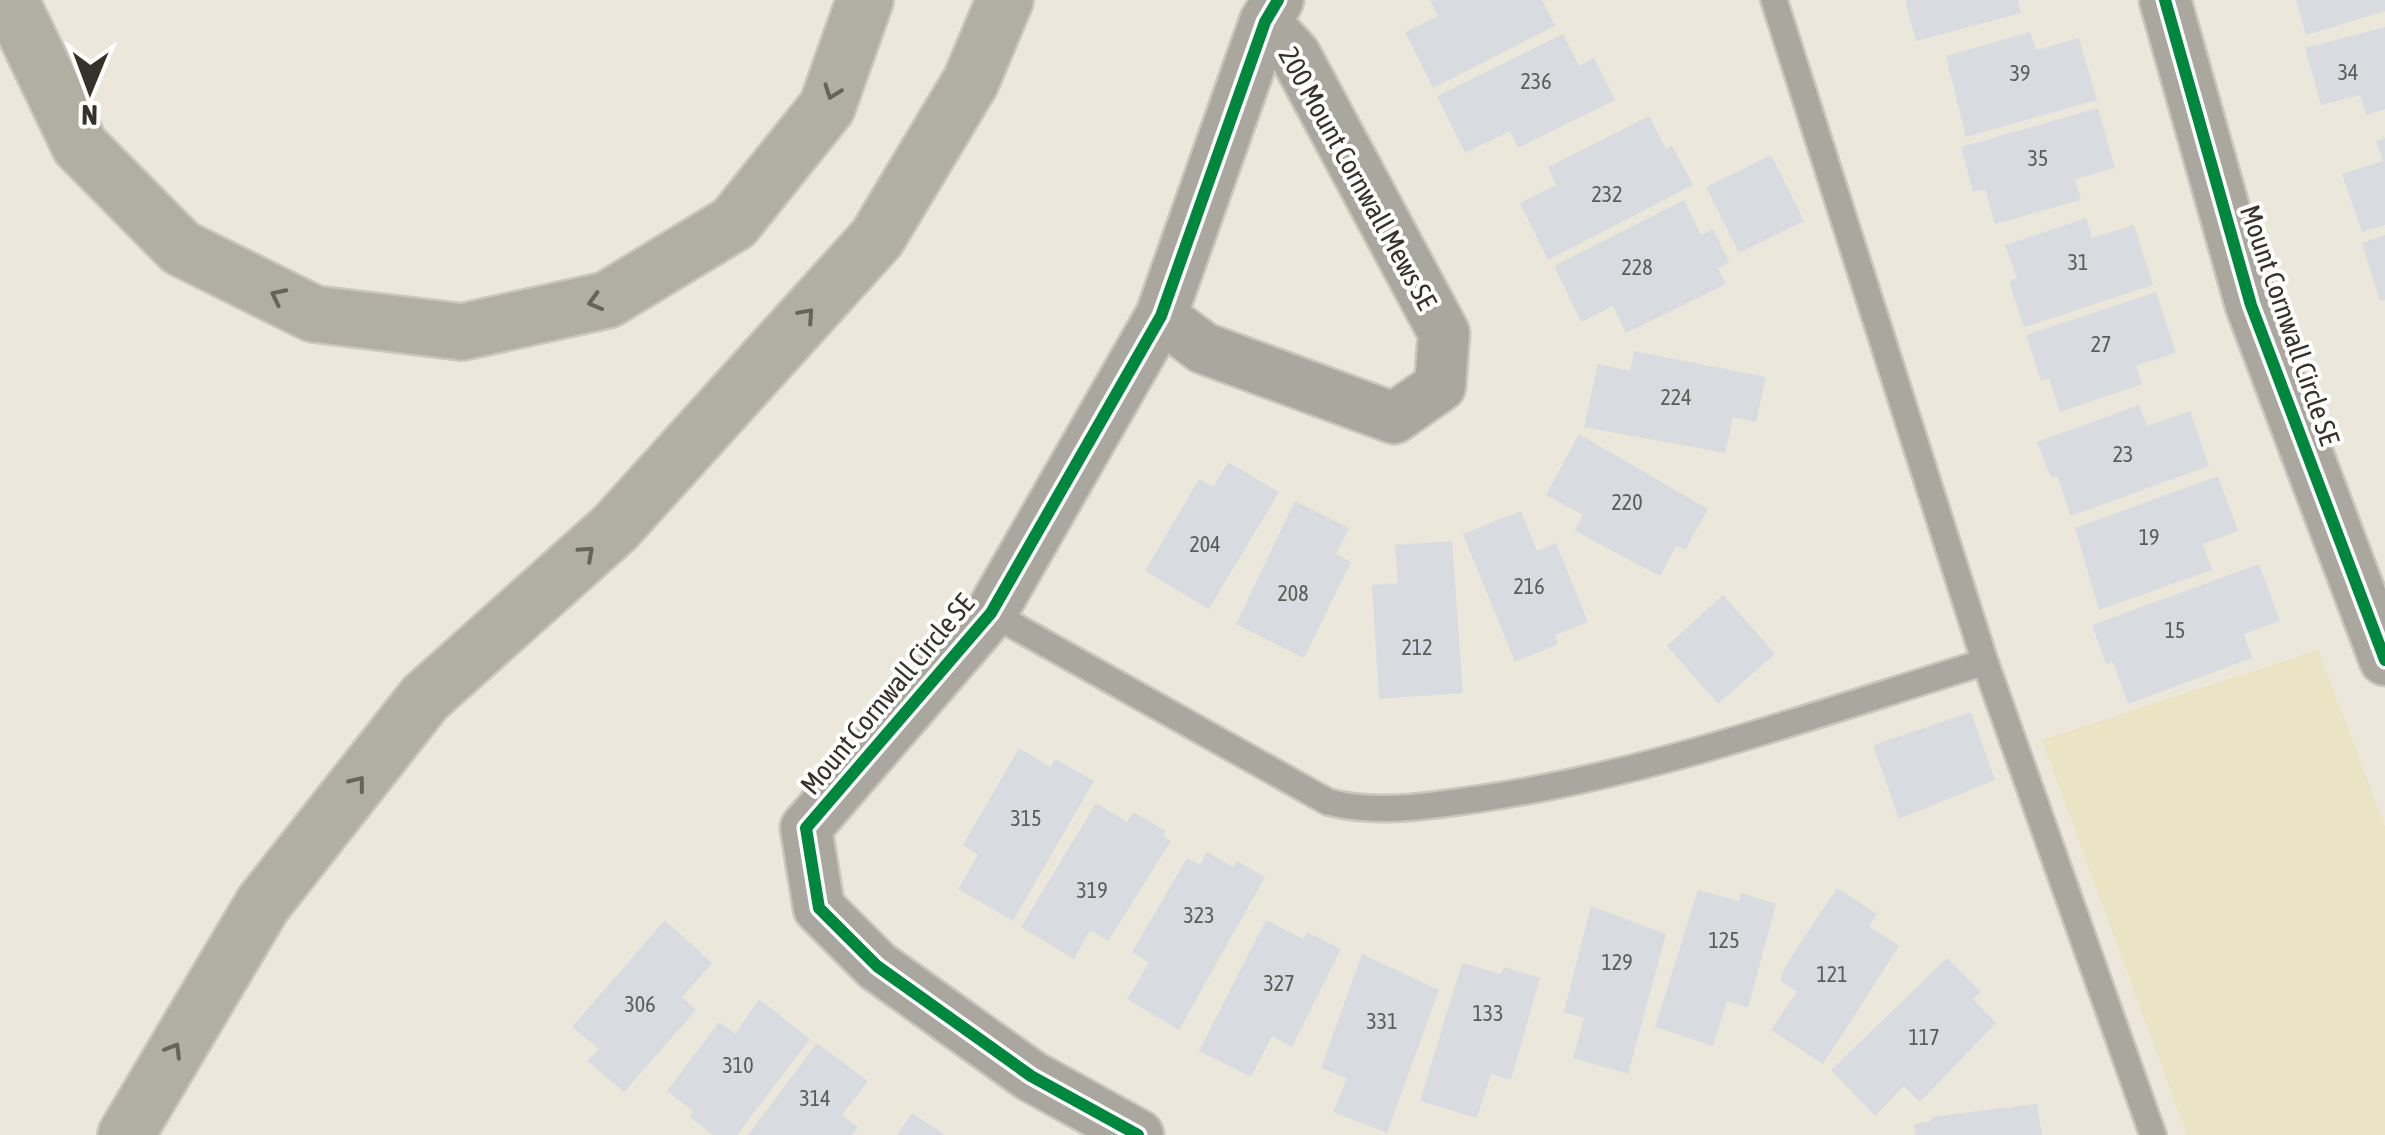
<svg xmlns="http://www.w3.org/2000/svg" width="2385" height="1135" font-family="'Asap Condensed',sans-serif">
	<style>
		.green { fill: #eae3c4 }
		.building { fill: #d8dce0 }
		.lines { fill: none; stroke-linecap: round; stroke-linejoin: round }
		.service-casing { stroke: #c8c6bd; stroke-width: 30 }
		.minor-casing { stroke: #c8c6bd; stroke-width: 55 }
		.motorway-casing { stroke: #c8c6bd; stroke-width: 60 }
		.service { stroke: #aaa79e; stroke-width: 25 }
		.minor { stroke: #aaa79e; stroke-width: 50 }
		.motorway { stroke: #b1aea2; stroke-width: 55 }
		.cycleway-casing { stroke: #fff; stroke-width: 19 }
		.cycleway { stroke: #00873e; stroke-width: 12 }
		.oneway { stroke: #666459 }
		.labels { text-anchor: middle; stroke-width: 8; stroke-linejoin: round; paint-order: stroke }
		.number-label { font-size: 22px; fill: #5d5c57 }
		.street-label { font-size: 28px; fill: #343229; stroke: #fff }
	</style>
	<rect width="100%" height="100%" fill="#ebe8db"/>
	<!-- green -->
	<path class="green" d="M2318,650L2385,826V1135H2187L2042,740Z"/>
	<!-- building -->
	<path class="building" d="M1430,0H1542L1555,26L1433,88L1405,32L1438,16Z
		M1905,0H2018L2021,13L1916,41Z
		M2296,0H2385V11L2306,35Z
		M2385,27V109L2366,115L2360,95L2321,105L2305,48Z
		M2030,32L2036,50L2079,38L2097,100L1966,137L1946,56Z
		M1563,34L1579,66L1594,58L1615,100L1518,148L1510,131L1465,153L1437,96Z
		M2098,108L2115,168L2075,179L2081,200L1995,224L1985,189L1973,192L1961,147Z
		M1649,116L1666,149L1672,145L1693,185L1548,260L1520,203L1556,185L1548,167Z
		M2385,138V225L2362,232L2342,174L2383,161L2376,141Z
		M1771,155L1804,221L1739,253L1706,187Z
		M1684,200L1701,235L1713,229L1729,262L1718,268L1726,284L1626,333L1613,306L1581,322L1554,266Z
		M2086,218L2092,238L2134,225L2153,285L2024,327L2009,281L2017,278L2005,245Z
		M2385,235V300L2380,301L2362,243Z
		M2156,292L2176,353L2136,366L2142,384L2060,412L2049,378L2041,381L2026,335Z
		M1634,351L1766,377L1756,422L1733,417L1725,453L1584,427L1598,364L1630,371Z
		M2139,405L2147,426L2190,411L2209,466L2071,516L2057,476L2051,478L2037,442Z
		M1579,434L1708,509L1685,550L1676,546L1660,576L1575,531L1583,515L1546,495Z
		M1228,462L1279,492L1209,609L1145,571L1199,479L1213,487Z
		M2218,476L2238,531L2203,544L2212,570L2099,610L2075,528Z
		M1295,501L1349,528L1336,554L1351,562L1304,658L1236,624Z
		M1521,511L1537,551L1556,543L1588,622L1555,635L1558,644L1515,662L1463,534Z
		M1452,541L1463,693L1379,699L1372,585L1398,583L1395,545Z
		M2259,564L2280,621L2244,634L2252,658L2128,704L2113,662L2106,664L2092,625Z
		M1723,595L1775,654L1718,704L1667,646Z
		M1971,712L1995,780L1899,819L1873,745Z
		M1019,748L1051,767L1055,759L1094,781L1013,921L958,889L978,855L963,845Z
		M1096,803L1127,822L1133,812L1166,831L1163,836L1171,841L1108,941L1090,930L1074,959L1021,927Z
		M1207,852L1233,867L1237,861L1265,877L1179,1030L1127,999L1149,963L1132,952L1187,858L1200,865Z
		M1837,888L1877,914L1869,926L1899,946L1823,1064L1771,1030L1797,992L1780,980L1786,965Z
		M1698,890L1739,901L1741,893L1776,904L1748,1008L1727,1001L1713,1046L1655,1027Z
		M1591,906L1666,934L1628,1074L1573,1058L1584,1018L1564,1012Z
		M665,920L712,963L682,997L696,1010L624,1092L587,1061L599,1049L572,1027Z
		M1266,920L1303,939L1307,932L1341,949L1292,1047L1272,1036L1251,1077L1199,1051Z
		M1362,954L1439,990L1387,1133L1333,1112L1347,1078L1321,1068Z
		M1947,958L1981,992L1973,999L1996,1023L1920,1102L1904,1086L1875,1116L1831,1070Z
		M1462,963L1501,974L1504,967L1540,978L1511,1080L1491,1074L1477,1118L1420,1101Z
		M759,999L810,1039L737,1135H713L690,1117L693,1111L667,1091L719,1022L735,1034Z
		M817,1043L868,1081L842,1115L858,1127L852,1135H748Z
		M2037,1104L2042,1135H1916L1914,1124L1931,1121V1117Z
		M912,1113L945,1135H897Z"/>
	<g class="lines">
		<defs>
			<path id="service" d="M1774,0L1985,662L2153,1135
				M991,613L1328,802C1379,815 1427,806 1478,799C1651,774 1819,713 1985,662"/>
			<path id="minor" d="M2165,0L2251,305L2385,660
				M1161,316L1203,348L1394,418L1440,386L1444,333L1295,55L1265,22
				M1138,1135L1031,1076L877,966L819,908L806,828L991,613L1161,316L1265,22L1278,0"/>
			<path id="motorway" d="M10,0L80,146L181,248L314,314L462,332L607,300L734,223L827,107L865,0
				M126,1135L263,904L425,698L615,528L877,238L971,81L1005,0"/>
		</defs>
		<!-- service casing -->
		<use href="#service" class="service-casing"/>
		<!-- minor casing -->
		<use href="#minor" class="minor-casing"/>
		<!-- motorway casing -->
		<use href="#motorway" class="motorway-casing"/>
		<!-- service -->
		<use href="#service" class="service"/>
		<!-- minor -->
		<use href="#minor" class="minor"/>
		<!-- motorway -->
		<use href="#motorway" class="motorway"/>
		<defs>
			<path id="cycleway" d="M2165,0L2251,305L2385,660
				M1138,1135L1031,1076L877,966L819,908L806,828L991,613L1161,316L1265,22L1278,0"/>
		</defs>
		<!-- cycleway casing -->
		<use href="#cycleway" class="cycleway-casing"/>
		<!-- cycleway -->
		<use href="#cycleway" class="cycleway"/>
	</g>
	<!-- one-way arrows -->
	<defs><path id="oneway-chevron" d="M-2-3.5L2.5 0L-2 3.5" fill="none" stroke-width="1.6" stroke-linecap="round" stroke-linejoin="round" transform="scale(2.5)"/></defs>
	<g class="oneway">
		<use href="#oneway-chevron" transform="translate(832 92) rotate(110)"/>
		<use href="#oneway-chevron" transform="translate(278 296) rotate(-154)"/>
		<use href="#oneway-chevron" transform="translate(595 302) rotate(164)"/>
		<use href="#oneway-chevron" transform="translate(807 315) rotate(-48)"/>
		<use href="#oneway-chevron" transform="translate(587 553) rotate(-42)"/>
		<use href="#oneway-chevron" transform="translate(358 783) rotate(-52)"/>
		<use href="#oneway-chevron" transform="translate(174 1050) rotate(-59)"/>
	</g>
	<g class="labels">
		<!-- number labels -->
		<g class="number-label">
			<text x="2348" y="80">34</text>
			<text x="2020" y="81">39</text>
			<text x="1536" y="89">236</text>
			<text x="2038" y="166">35</text>
			<text x="1607" y="202">232</text>
			<text x="2078" y="270">31</text>
			<text x="1637" y="275">228</text>
			<text x="2101" y="352">27</text>
			<text x="1676" y="405">224</text>
			<text x="2123" y="462">23</text>
			<text x="1627" y="510">220</text>
			<text x="2149" y="545">19</text>
			<text x="1205" y="552">204</text>
			<text x="1529" y="594">216</text>
			<text x="1293" y="601">208</text>
			<text x="2175" y="638">15</text>
			<text x="1417" y="655">212</text>
			<text x="1026" y="826">315</text>
			<text x="1092" y="898">319</text>
			<text x="1199" y="923">323</text>
			<text x="1724" y="948">125</text>
			<text x="1617" y="970">129</text>
			<text x="1832" y="982">121</text>
			<text x="1279" y="991">327</text>
			<text x="640" y="1012">306</text>
			<text x="1488" y="1021">133</text>
			<text x="1382" y="1029">331</text>
			<text x="1924" y="1045">117</text>
			<text x="738" y="1073">310</text>
			<text x="815" y="1106">314</text>
		</g>
		<!-- street labels -->
		<g class="street-label">
			<text transform="translate(1358 178) rotate(61)" y="10">200 Mount Cornwall Mews SE</text>
			<text transform="translate(2290 325) rotate(71)" y="10">Mount Cornwall Circle SE</text>
			<text transform="translate(887 694) rotate(-50)" y="10">Mount Cornwall Circle SE</text>
		</g>
	</g>
	<!-- north arrow -->
	<g transform="translate(90 90) rotate(181)" stroke="#ffffff" stroke-width="8" paint-order="stroke">
	<path d="M0-8L18 38L0 25L-18 38Z" fill="#343229"/>
	<text y="-15" font-size="28" font-weight="bold" text-anchor="middle" fill="#343229">N</text>
	</g>
</svg>
